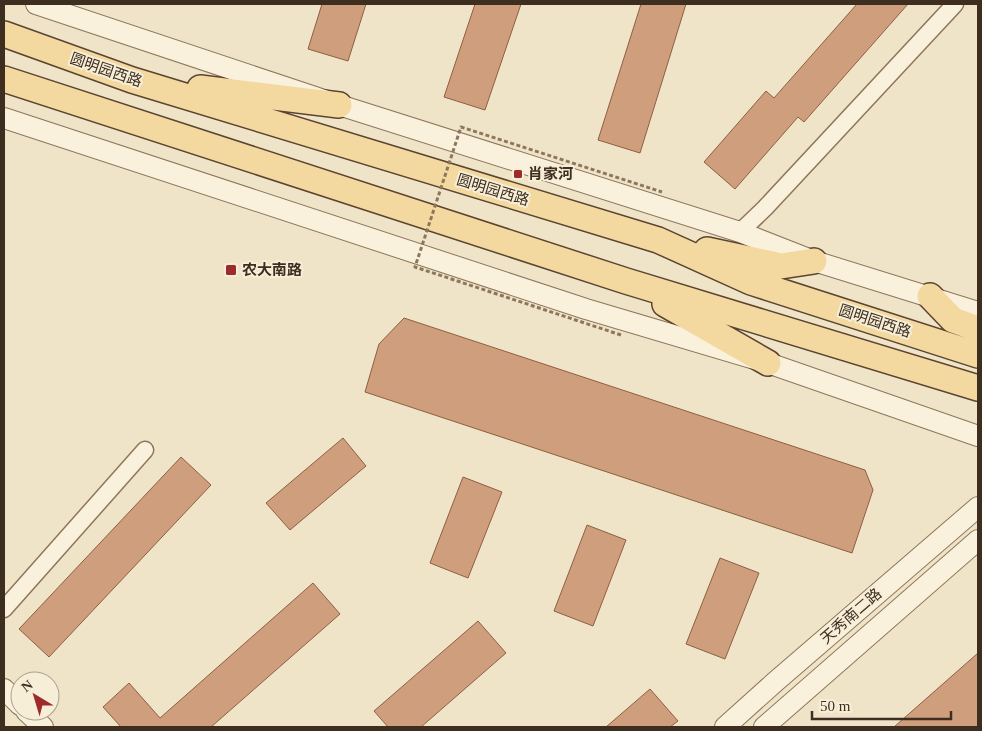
<svg xmlns="http://www.w3.org/2000/svg" width="982" height="731" font-family="'Times New Roman','Noto Sans SC',serif">
	<style>
		.building { fill: #cf9f7d; stroke: #8d5f41 }
		.lines { fill: none; stroke-linecap: round; stroke-linejoin: round }
		.minor-casing { stroke: #8d765c; stroke-width: 19 }
		.tertiary-casing { stroke: #8d765c; stroke-width: 22 }
		.primary-casing { stroke: #5b4430; stroke-width: 28 }
		.minor { stroke: #faf1dc; stroke-width: 16 }
		.tertiary { stroke: #faf1dc; stroke-width: 20 }
		.primary { stroke: #f3d9a0; stroke-width: 25 }
		.path-bridge { stroke: #8d765c; stroke-width: 3; stroke-dasharray: 4 2.5; stroke-linecap: butt }
		.poi-dot { fill: #9e2a2b; stroke: #f7eed8; stroke-width: 2 }
		.labels { text-anchor: middle; stroke-width: 4; stroke-linejoin: round; paint-order: stroke }
		.street-label { font-size: 15px; fill: #3d2e20; stroke: #f7eed8 }
		.poi-label { font-size: 15px; font-weight: bold; fill: #3d2e20; stroke: #f7eed8; text-anchor: start }
	</style>
	<rect width="100%" height="100%" fill="#f0e4c8"/>
	<!-- building -->
	<path class="building" d="M322,4H366L348,61L308,49Z
		M475,4H521L485,110L444,97Z
		M641,4H686L640,153L598,140Z
		M857,4H908L804,122L798,117L735,189L704,162L766,91L774,98Z
		M404,318L865,470L873,490L852,553L365,392L379,344Z
		M343,438L366,466L290,530L266,503Z
		M181,457L211,485L49,657L19,629Z
		M463,477L502,492L468,578L430,563Z
		M587,525L626,540L593,626L554,611Z
		M720,558L759,573L725,659L686,644Z
		M313,583L340,614L211,727H121L103,707L129,683L160,718Z
		M478,621L506,653L421,727H388L374,711Z
		M978,653V727H894Z
		M650,689L678,721L670,727H606Z"/>
	<g class="lines">
		<defs>
			<path id="minor" d="M740,232L765,208L955,4
				M4,609L145,450"/>
			<path id="tertiary" d="M36,4L339,105L740,232L814,261L978,312
				M4,118L586,309L768,363L978,436
				M4,689L20,705
				M26,711L43,727
				M725,727L775,682L978,507
				M764,727L978,540"/>
			<path id="primary" d="M4,34L132,80L658,240L751,282L978,355
				M4,79L626,281L978,388
				M200,88L339,105
				M707,250L781,266L814,261
				M930,296L953,320L978,329
				M665,304L768,363"/>
		</defs>
		<!-- minor casing -->
		<use href="#minor" class="minor-casing"/>
		<!-- tertiary casing -->
		<use href="#tertiary" class="tertiary-casing"/>
		<!-- primary casing -->
		<use href="#primary" class="primary-casing"/>
		<!-- minor -->
		<use href="#minor" class="minor"/>
		<!-- tertiary -->
		<use href="#tertiary" class="tertiary"/>
		<!-- primary -->
		<use href="#primary" class="primary"/>
		<!-- path-bridge -->
		<path class="path-bridge" d="M621,335L415,267L461,127L662,192"/>
	</g>
	<!-- markers -->
	<g class="poi-dot">
		<rect x="513" y="169" width="10" height="10" rx="2.5"/>
		<rect x="225" y="264" width="12" height="12" rx="2.5"/>
	</g>
	<g class="labels">
		<!-- street labels -->
		<g class="street-label">
			<text transform="translate(106 70) rotate(19)" y="5">圆明园西路</text>
			<text transform="translate(493 190) rotate(17)" y="5">圆明园西路</text>
			<text transform="translate(875 321) rotate(18)" y="5">圆明园西路</text>
			<text transform="translate(851 616) rotate(-41)" y="5">天秀南二路</text>
		</g>
		<!-- poi labels -->
		<g class="poi-label">
			<text x="528" y="179">肖家河</text>
			<text x="242" y="275">农大南路</text>
		</g>
	</g>
	<!-- border -->
	<rect width="982" height="731" fill="none" stroke="#3d2e20" stroke-width="10"/>
	<!-- north arrow -->
	<g transform="translate(35 696) rotate(322)"><circle r="24" fill="#f7eed8" stroke="#ada18e"/>
	<path d="M0-4L9 19L0 12L-9 19Z" fill="#9e2a2b"/>
	<text y="-8" font-size="14" font-weight="bold" text-anchor="middle" fill="#3d2e20">N</text>
	</g>
	<!-- scale -->
	<path d="M812 711v8h139v-8" fill="none" stroke="#3d2e20" stroke-width="2.5"/>
	<text x="820" y="711" font-size="15" fill="#3d2e20" stroke="#f7eed8" stroke-width="4" paint-order="stroke">50 m</text>
</svg>
